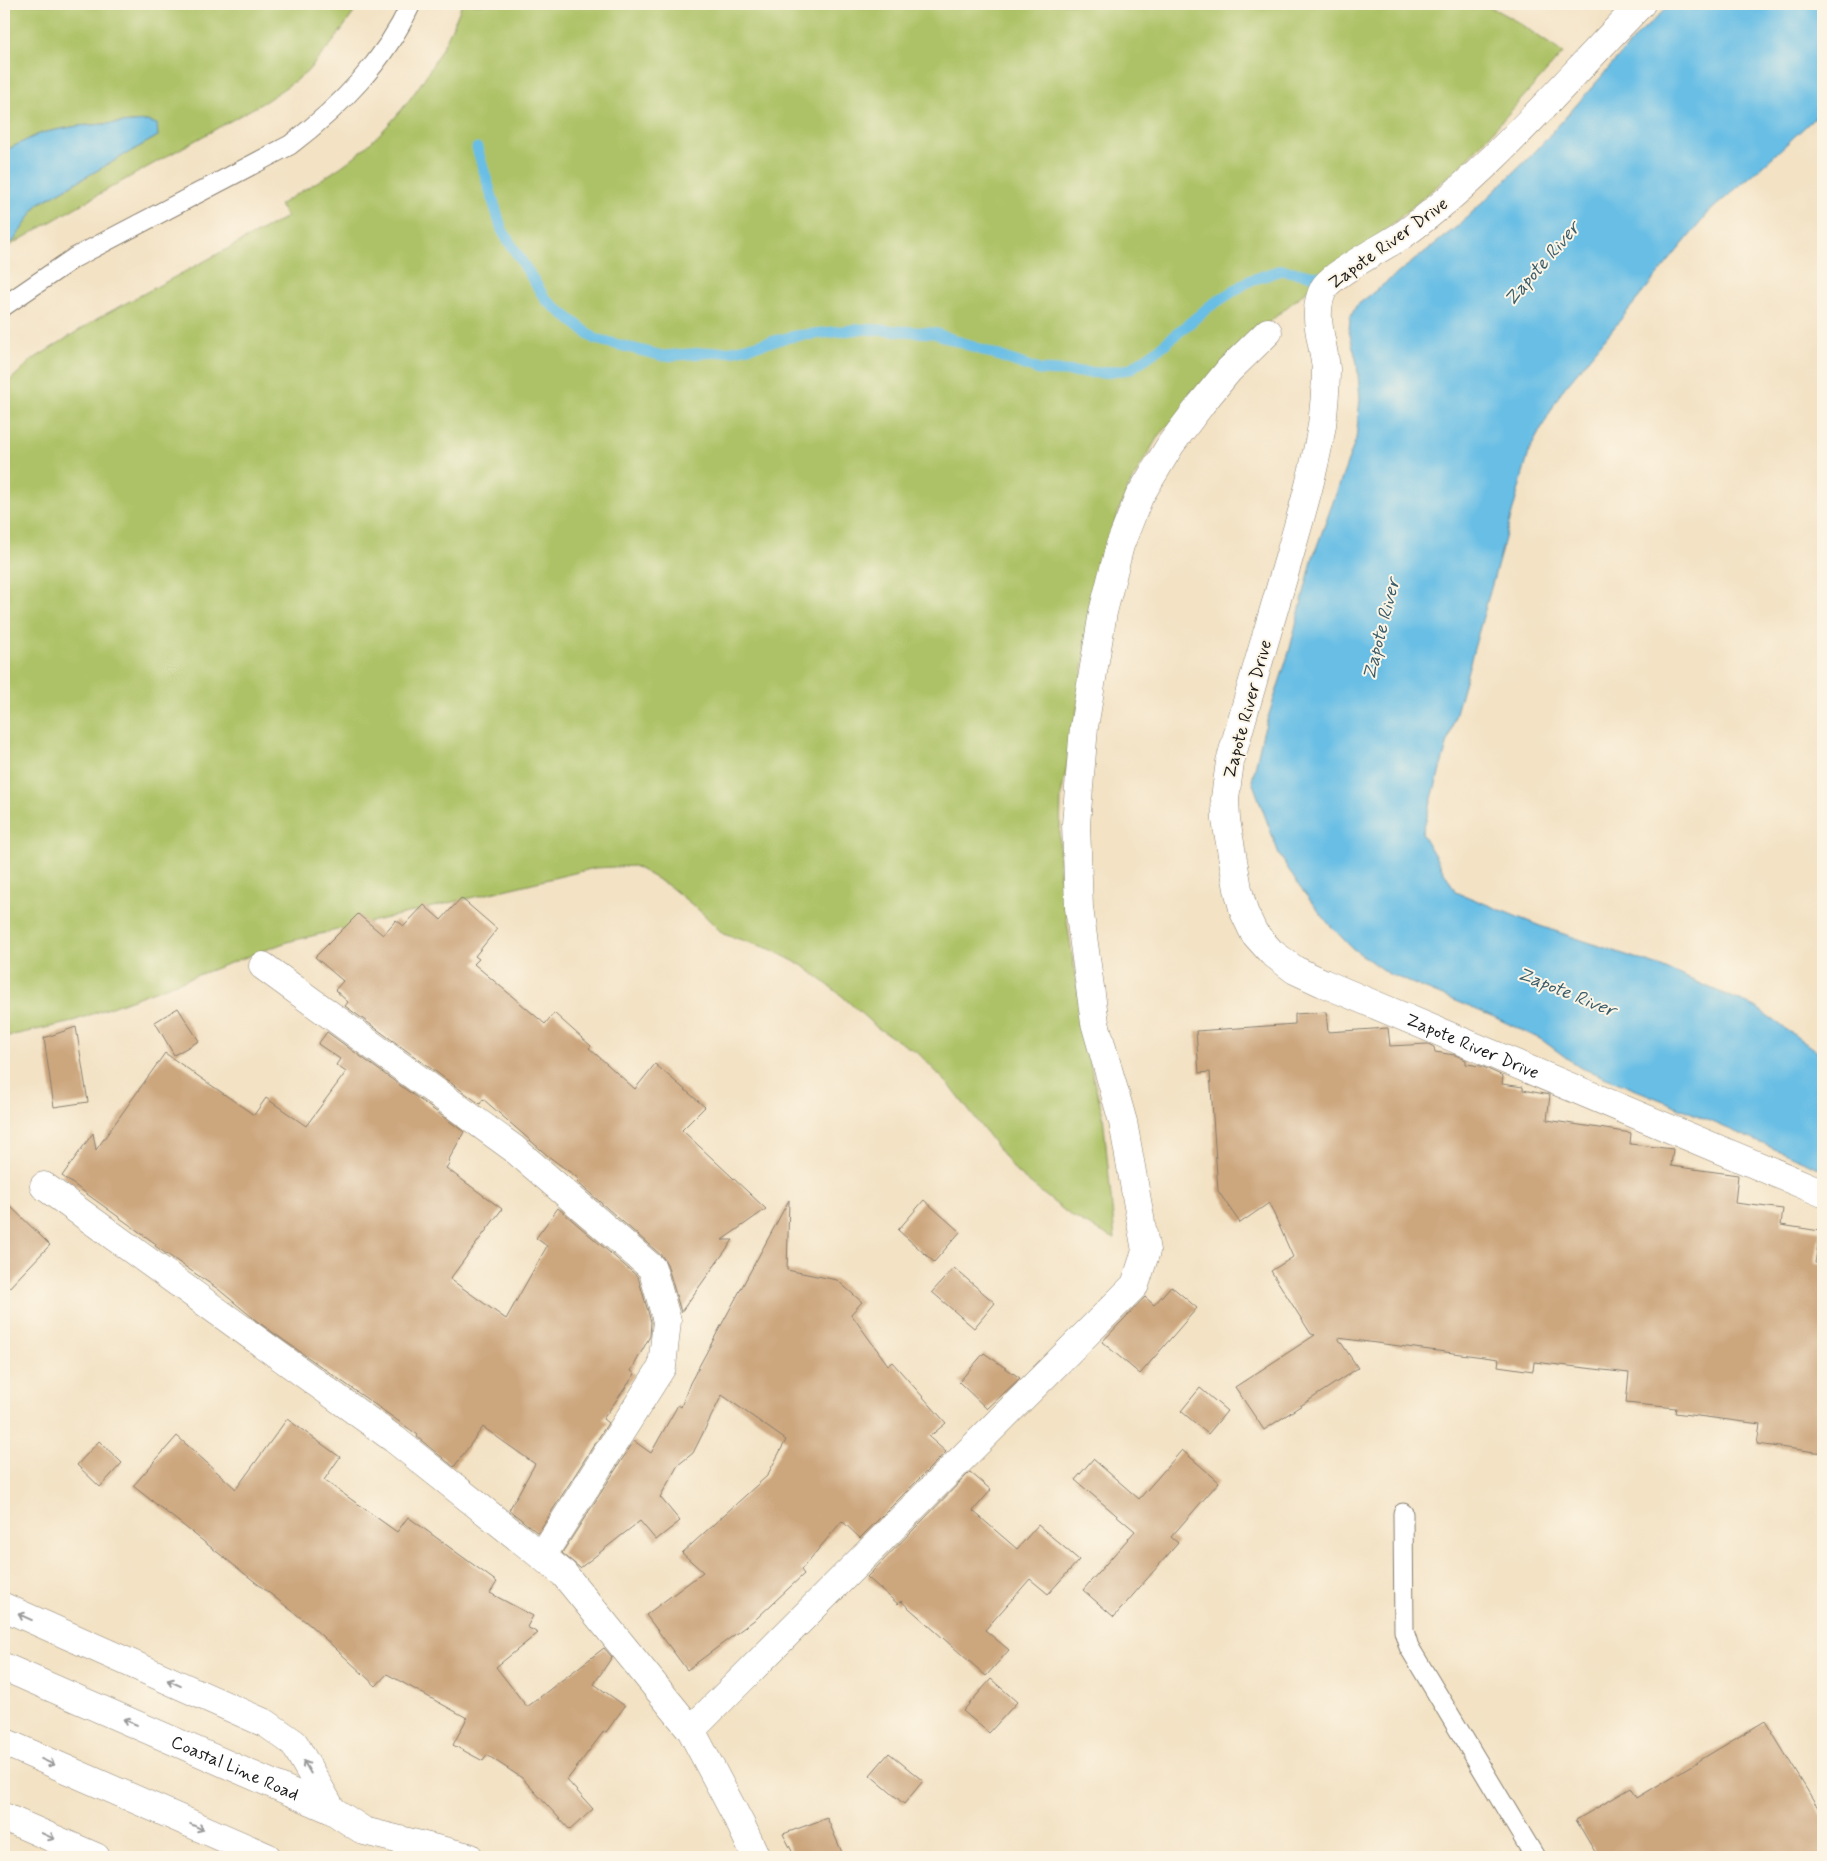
<svg xmlns="http://www.w3.org/2000/svg" width="1827" height="1861" font-family="Mynerve,sans-serif">
	<style>
		.green { fill: #adc266; stroke: #646f41 }
		.water { fill: #68bee5; stroke: #426d80 }
		.lines { fill: none; stroke-linecap: round; stroke-linejoin: round }
		.stream { stroke: #68bee5; stroke-width: 11 }
		.building { fill: #cca67d }
		.lane-casing { stroke: #887f70; stroke-width: 21 }
		.street-casing { stroke: #887f70; stroke-width: 29 }
		.secondary-casing { stroke: #887f70; stroke-width: 29 }
		.highway-casing { stroke: #887f70; stroke-width: 29 }
		.lane { stroke: #fff; stroke-width: 19 }
		.street { stroke: #fff; stroke-width: 28 }
		.secondary { stroke: #fff; stroke-width: 28 }
		.highway { stroke: #fff; stroke-width: 28 }
		.oneway { stroke: #999 }
		.labels { text-anchor: middle; stroke-width: 4; stroke-linejoin: round; paint-order: stroke }
		.street-label { font-size: 18px; fill: #1c1c1c; stroke: #fcf5e5 }
		.water-label { font-size: 19px; font-style: italic; fill: #3a5d6c; stroke: #fcf5e5 }
	</style>
	<rect width="100%" height="100%" fill="#fcf5e5"/>
	<filter id="ink" filterUnits="userSpaceOnUse"><feTurbulence type="fractalNoise" baseFrequency=".02" numOctaves="2"/><feDisplacementMap in="SourceGraphic" scale="10" xChannelSelector="R" yChannelSelector="G"/><feConvolveMatrix kernelMatrix="1 2 1 2 8 2 1 2 1" color-interpolation-filters="sRGB"/></filter>
	<filter id="wash" filterUnits="userSpaceOnUse"><feTurbulence type="fractalNoise" baseFrequency=".0096" numOctaves="4" result="noise"/><feDisplacementMap in="SourceGraphic" scale="20" xChannelSelector="R" yChannelSelector="G"/><feGaussianBlur stdDeviation="1.12" result="paint"/><feColorMatrix in="noise" values="0 0 0 0 0 0 0 0 0 0 0 0 0 0 0 0 0 1.4 0 .05"/><feComposite in="paint" operator="in"/></filter>
	<g filter="url(#wash)">
		<rect width="100%" height="100%" fill="#f3e2c4"/>
		<!-- green -->
		<path class="green" d="M4,4H360L333,42L306,73L266,101L85,202L4,249V243L13,242L38,204L158,136L147,121L77,126L41,133L4,151Z
			M462,4H1485L1516,21L1563,53L1464,163L1377,237L1311,287L1261,329L1205,385L1157,438L1127,490L1099,564L1091,591L1085,656L1074,730L1061,796L1059,869L1081,1012L1093,1078L1103,1115L1115,1239L1071,1216L1017,1173L950,1086L919,1054L876,1027L842,996L805,967L770,949L723,934L701,912L669,886L634,866L595,868L287,942L68,1023L4,1037V386L32,360L100,317L287,217L279,205C302,190 328,177 350,160C401,121 439,64 462,4Z"/>
		<!-- water -->
		<path class="water" d="M1671,4H1823V110L1766,163L1710,211L1561,392L1530,449L1422,834L1456,892L1540,926L1659,966L1757,1008L1823,1056V1062L1817,1080L1823,1082V1170L1671,1104L1579,1067L1542,1040L1494,1017L1387,973L1352,948L1328,923L1298,885L1279,854L1252,781L1263,733L1289,652L1313,557L1356,439L1360,398L1357,363L1349,331L1350,318L1356,306L1459,225L1533,154L1639,34Z
			M147,121L157,124L158,136L38,204L13,242L4,243V151L41,133L77,126Z"/>
		<g class="lines">
			<!-- stream -->
			<path class="stream" d="M477,148L502,230L546,300L595,339L663,356L732,351L795,336L862,329L934,333L1039,370L1102,373L1130,369L1155,352L1210,306L1249,281L1281,270L1322,277"/>
		</g>
		<g id="blocks">
			<!-- building -->
			<path class="building" d="M461,898L497,929L475,956L479,959L474,964L545,1024L554,1013L591,1046L589,1048L635,1089L655,1064L705,1107L682,1130L766,1209L722,1240H733L681,1312L667,1264L662,1256L577,1182L579,1179L548,1156L483,1099L480,1104L345,1006L348,1002L335,990L343,981L315,957L358,914L383,935L396,920L404,926L424,905L441,920Z
				M178,1008L199,1041L174,1055L155,1022Z
				M1326,1012L1328,1032L1388,1028L1390,1046L1428,1044L1434,1047L1435,1052L1455,1055L1466,1060V1064L1481,1066L1503,1076L1502,1084L1523,1087V1090L1550,1095L1547,1120L1631,1133L1630,1144L1673,1149L1671,1166L1738,1175L1735,1203L1783,1209L1781,1225L1820,1231L1815,1263L1823,1264V1355L1818,1401L1823,1402V1453L1757,1444L1760,1424L1675,1413L1676,1408L1626,1403L1629,1373L1534,1362L1533,1371L1498,1366L1499,1359L1338,1338L1358,1368L1264,1430L1235,1387L1315,1335L1311,1334L1271,1271L1293,1257L1269,1203L1240,1223L1218,1191L1210,1072L1199,1073L1196,1031L1295,1024V1014Z
				M76,1027L88,1102L54,1107L44,1038Z
				M327,1032L464,1132L448,1161L450,1162L446,1168L502,1209L450,1279L506,1319L547,1246L536,1238L558,1208L638,1277L651,1322L650,1336L631,1371L635,1374L603,1419L608,1423L538,1533L509,1510L535,1464L483,1427L454,1467L417,1437L418,1435L258,1322L218,1289L155,1246L156,1244L62,1176L93,1133L96,1150L165,1053L254,1115L266,1098L306,1126L346,1072L336,1065L340,1059L318,1044Z
				M4,1200L50,1245L4,1293Z
				M789,1200L787,1270L837,1280L862,1302L851,1314L888,1365L892,1362L946,1423L929,1437L946,1452L860,1538L842,1521L801,1570L804,1574L757,1618L687,1670L646,1615L703,1572L682,1553L767,1476L786,1440L722,1395L693,1453L678,1465L660,1497L680,1521L656,1540L640,1521L580,1568L562,1553L634,1441L651,1453L678,1405L681,1407L690,1383Z
				M924,1200L960,1232L934,1262L898,1230Z
				M954,1268L995,1303L974,1328L932,1292Z
				M1171,1286L1197,1308L1140,1374L1102,1342L1145,1297L1154,1305Z
				M984,1353L1020,1378L987,1409L959,1382Z
				M1200,1388L1227,1411L1208,1434L1181,1411Z
				M287,1419L340,1457L324,1480L397,1532L408,1517L497,1582L490,1593L533,1616L527,1627L538,1633L496,1667L527,1707L604,1648L612,1657L594,1684L625,1706L606,1732L604,1731L567,1780L593,1809L570,1830L522,1778L487,1755L483,1761L453,1745L467,1718L387,1674L376,1686L310,1625L133,1486L177,1436L236,1489Z
				M99,1441L122,1463L100,1487L77,1465Z
				M1182,1450L1219,1482L1171,1537L1178,1543L1114,1617L1083,1590L1135,1531L1075,1480L1093,1459L1139,1499Z
				M970,1472L991,1490L973,1511L1017,1549L1038,1525L1079,1560L1048,1594L1030,1579L985,1630L1009,1650L986,1676L901,1601L898,1604L867,1577Z
				M991,1679L1017,1702L989,1733L963,1711Z
				M1765,1721L1823,1816V1857H1598L1576,1820L1631,1788L1637,1798Z
				M889,1753L923,1781L904,1804L870,1775Z
				M827,1818L844,1857H795L783,1834Z"/>
		</g>
	</g>
	<g filter="url(#ink)">
		<use href="#blocks" fill-opacity="0" stroke="#887f70" stroke-width="1"/>
		<g class="lines">
			<defs>
				<path id="lane" d="M4,306L74,258L290,145C341,106 384,62 411,4
					M1403,1513L1404,1631L1409,1647L1535,1857"/>
				<path id="street" d="M263,966L513,1148L652,1268L667,1321L662,1367L542,1556
					M44,1186L394,1439L564,1574L691,1730L741,1825L756,1857
					M4,1607L267,1724L294,1743L332,1810
					M691,1730L1135,1285L1146,1251L1123,1122L1095,1023L1079,908L1076,824L1084,727L1103,612L1120,545L1139,497L1171,444L1202,403L1229,370L1268,332
					M4,1817L96,1857"/>
				<g id="secondary">
					<path id="s1" d="M1641,4C1564,82 1493,169 1404,234C1386,246 1333,273 1324,288C1310,314 1324,343 1326,369C1326,387 1324,407 1322,425C1315,468 1302,512 1290,554C1270,624 1249,693 1230,762L1225,798L1226,820L1238,889L1244,912L1254,933L1271,952L1295,970L1323,983L1823,1193"/>
				</g>
				<g id="highway">
					<path id="s2" d="M4,1667L332,1810L364,1831L469,1857"/>
					<path d="M4,1742L267,1857"/>
				</g>
			</defs>
			<!-- lane casing -->
			<use href="#lane" class="lane-casing"/>
			<!-- street casing -->
			<use href="#street" class="street-casing"/>
			<!-- secondary casing -->
			<use href="#secondary" class="secondary-casing"/>
			<!-- highway casing -->
			<use href="#highway" class="highway-casing"/>
			<!-- lane -->
			<use href="#lane" class="lane"/>
			<!-- street -->
			<use href="#street" class="street"/>
			<!-- secondary -->
			<use href="#secondary" class="secondary"/>
			<!-- highway -->
			<use href="#highway" class="highway"/>
		</g>
		<!-- one-way arrows -->
		<defs><path id="oneway-shaft" d="M-6 0H5M1.5-3L5.5 0L1.5 3" fill="none" stroke-width="1.6" stroke-linecap="round" stroke-linejoin="round" transform="scale(1.25)"/></defs>
		<g class="oneway">
			<use href="#oneway-shaft" transform="translate(25 1617) rotate(-156)"/>
			<use href="#oneway-shaft" transform="translate(174 1683) rotate(-156)"/>
			<use href="#oneway-shaft" transform="translate(130 1722) rotate(-157)"/>
			<use href="#oneway-shaft" transform="translate(48 1762) rotate(24)"/>
			<use href="#oneway-shaft" transform="translate(307 1767) rotate(-120)"/>
			<use href="#oneway-shaft" transform="translate(197 1827) rotate(24)"/>
			<use href="#oneway-shaft" transform="translate(48 1836) rotate(24)"/>
		</g>
	</g>
	<g class="labels">
		<!-- street labels -->
		<g class="street-label">
			<text transform="translate(1388 243) rotate(-36)" y="6">Zapote River Drive</text>
			<text transform="translate(1247 709) rotate(-75)" y="6">Zapote River Drive</text>
			<text dy="6" stroke="none"><textPath href="#s1" startOffset="1340">Zapote River Drive</textPath></text>
			<text dy="6" stroke="none"><textPath href="#s2" startOffset="252">Coastal Line Road</textPath></text>
		</g>
		<!-- water labels -->
		<g class="water-label">
			<text transform="translate(1541 263) rotate(-49)" y="7">Zapote River</text>
			<text transform="translate(1380 629) rotate(-76)" y="7">Zapote River</text>
			<text transform="translate(1567 991) rotate(22)" y="7">Zapote River</text>
		</g>
	</g>
	<!-- margin -->
	<rect width="1827" height="1861" fill="none" stroke="#fcf5e5" stroke-width="20"/>
</svg>
